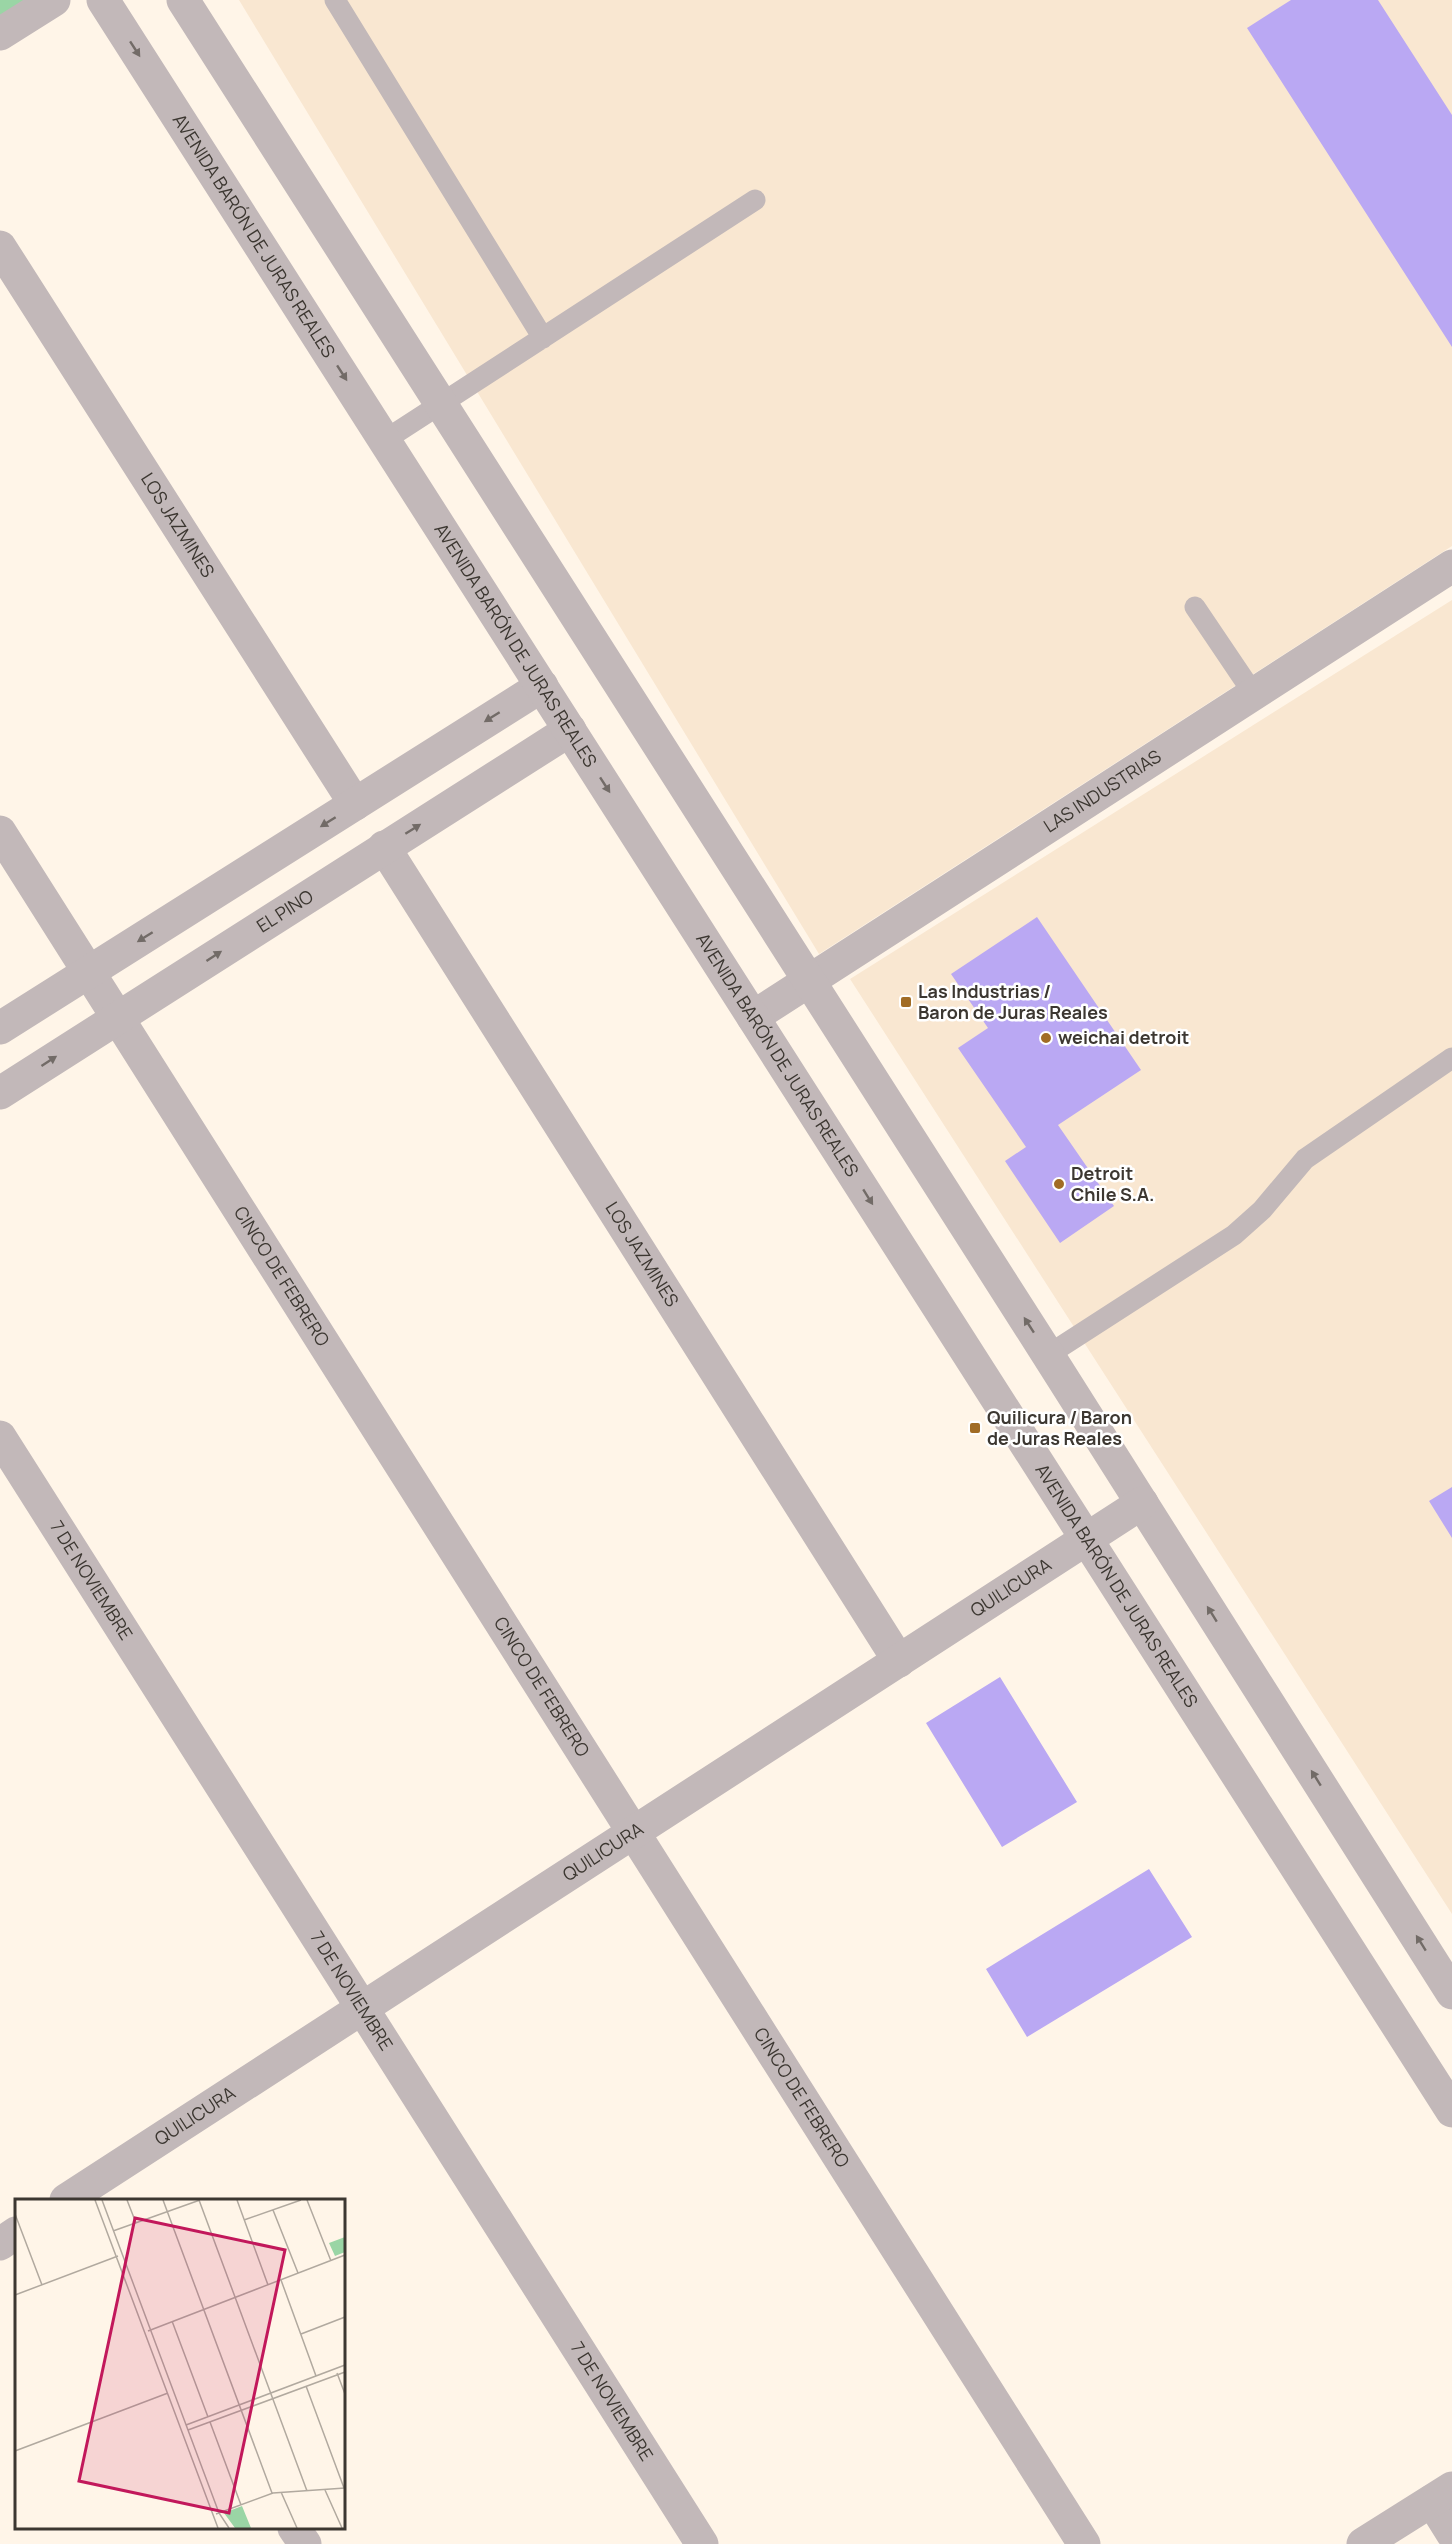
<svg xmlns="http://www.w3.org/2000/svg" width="1452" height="2544" font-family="Manrope,sans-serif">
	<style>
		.built { fill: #f9e7d1 }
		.green { fill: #9ad5a5 }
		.building { fill: #baa8f3 }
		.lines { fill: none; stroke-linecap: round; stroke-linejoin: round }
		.service { stroke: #c2b8b9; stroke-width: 21 }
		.minor { stroke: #c2b8b9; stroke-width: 33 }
		.tertiary { stroke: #c2b8b9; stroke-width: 33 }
		.oneway { fill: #726b67 }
		.poi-dot { fill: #a16c25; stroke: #fff; stroke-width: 2 }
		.labels { text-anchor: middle; stroke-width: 5; stroke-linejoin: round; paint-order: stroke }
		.street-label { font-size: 18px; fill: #3c3731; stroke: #fff }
		.poi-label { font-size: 18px; font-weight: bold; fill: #3c3731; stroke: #fff; text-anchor: start }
		.inset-road { fill: none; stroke: #b1a99f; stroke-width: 1.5 }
		.view { fill: #c2185b; fill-opacity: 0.15; stroke: #c2185b; stroke-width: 3 }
		.inset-edge { fill: none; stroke: #3c3731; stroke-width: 3 }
	</style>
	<rect width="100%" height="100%" fill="#fff5e8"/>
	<!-- built -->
	<path class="built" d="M239,0H1452V546L819,954Z
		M1452,600V1914L850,979Z"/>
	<!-- green -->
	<path class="green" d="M0,0H30L0,18Z"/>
	<!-- building -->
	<path class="building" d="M1291,0H1378L1452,115V347L1247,28Z
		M1037,917L1141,1070L1058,1125L1114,1206L1060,1243L1005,1161L1026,1147L958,1048L988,1028L951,974Z
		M1452,1487V1538L1429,1501Z
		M1000,1677L1077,1802L1002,1847L926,1723Z
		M1149,1869L1192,1937L1027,2037L986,1969Z"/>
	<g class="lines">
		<!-- service -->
		<path class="service" d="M335,0L543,338
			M385,440L755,200
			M1195,607L1253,693
			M1048,1355L1234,1235L1262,1210L1305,1159L1452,1058"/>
		<!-- minor -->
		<g class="minor">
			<path d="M0,34L54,0"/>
			<path id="s1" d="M0,247L355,804"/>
			<path id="s2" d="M0,832L1084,2544"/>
			<path id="s3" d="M384,847L899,1661"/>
			<path id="s4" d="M753,1017L1452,566"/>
			<path d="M0,1028L542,686"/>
			<path id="s5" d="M0,1093L570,730"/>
			<path id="s6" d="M0,1437L702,2544"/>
			<path d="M1432,2501L1452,2533"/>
			<path d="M294,2528L305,2544"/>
			<path d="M1363,2544L1452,2488"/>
		</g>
		<!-- tertiary -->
		<g class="tertiary">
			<path id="s7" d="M103,0L1452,2111"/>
			<path d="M183,0L1048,1355L1452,1993"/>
			<path id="s8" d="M66,2200L1142,1503"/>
			<path d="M0,2244L16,2233"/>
		</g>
	</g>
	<!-- one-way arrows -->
	<defs><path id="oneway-solid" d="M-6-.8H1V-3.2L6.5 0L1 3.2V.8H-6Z" transform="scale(1.5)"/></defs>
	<g class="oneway">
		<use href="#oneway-solid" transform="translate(135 49) rotate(57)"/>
		<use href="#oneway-solid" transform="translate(342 373) rotate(57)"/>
		<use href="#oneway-solid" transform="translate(492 717) rotate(148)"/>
		<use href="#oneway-solid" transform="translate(605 785) rotate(57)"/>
		<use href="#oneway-solid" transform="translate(328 822) rotate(148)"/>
		<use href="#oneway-solid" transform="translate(413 829) rotate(-32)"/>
		<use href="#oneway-solid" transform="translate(145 937) rotate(148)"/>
		<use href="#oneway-solid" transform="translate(214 956) rotate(-33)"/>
		<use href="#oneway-solid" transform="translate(49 1061) rotate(-33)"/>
		<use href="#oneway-solid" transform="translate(868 1197) rotate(58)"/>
		<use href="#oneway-solid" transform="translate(1029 1325) rotate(-123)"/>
		<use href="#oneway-solid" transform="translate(1212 1614) rotate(-122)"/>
		<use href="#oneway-solid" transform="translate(1316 1778) rotate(-122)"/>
		<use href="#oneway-solid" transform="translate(1421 1943) rotate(-122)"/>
	</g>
	<!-- markers -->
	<g class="poi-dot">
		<rect x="900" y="996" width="12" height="12" rx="3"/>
		<circle cx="1046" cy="1038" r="6"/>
		<circle cx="1059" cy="1184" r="6"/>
		<rect x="969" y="1422" width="12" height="12" rx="3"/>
	</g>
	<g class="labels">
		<!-- street labels -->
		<g class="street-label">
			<text dy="6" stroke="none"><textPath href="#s7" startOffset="280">AVENIDA BARÓN DE JURAS REALES</textPath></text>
			<text dy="6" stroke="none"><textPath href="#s1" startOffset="330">LOS JAZMINES</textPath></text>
			<text dy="6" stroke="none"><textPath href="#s7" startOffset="766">AVENIDA BARÓN DE JURAS REALES</textPath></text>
			<text dy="6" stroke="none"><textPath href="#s4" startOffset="416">LAS INDUSTRIAS</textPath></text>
			<text dy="6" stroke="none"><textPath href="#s5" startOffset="338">EL PINO</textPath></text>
			<text dy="6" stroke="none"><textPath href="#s7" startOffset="1252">AVENIDA BARÓN DE JURAS REALES</textPath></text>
			<text dy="6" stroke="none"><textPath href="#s3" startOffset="482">LOS JAZMINES</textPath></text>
			<text dy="6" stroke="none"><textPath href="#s2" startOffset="526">CINCO DE FEBRERO</textPath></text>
			<text dy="6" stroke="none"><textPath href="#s6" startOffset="170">7 DE NOVIEMBRE</textPath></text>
			<text dy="6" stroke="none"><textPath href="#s8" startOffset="1126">QUILICURA</textPath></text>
			<text dy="6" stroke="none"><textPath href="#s7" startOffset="1882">AVENIDA BARÓN DE JURAS REALES</textPath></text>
			<text dy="6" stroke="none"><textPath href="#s2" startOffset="1012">CINCO DE FEBRERO</textPath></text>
			<text dy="6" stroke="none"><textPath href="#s8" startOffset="640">QUILICURA</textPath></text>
			<text dy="6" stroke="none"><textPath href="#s6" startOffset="656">7 DE NOVIEMBRE</textPath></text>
			<text dy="6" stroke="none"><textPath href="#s2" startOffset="1498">CINCO DE FEBRERO</textPath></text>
			<text dy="6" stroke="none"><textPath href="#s8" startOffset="154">QUILICURA</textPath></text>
			<text dy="6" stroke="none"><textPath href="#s6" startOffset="1142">7 DE NOVIEMBRE</textPath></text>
		</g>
		<!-- poi labels -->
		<g class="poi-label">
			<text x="918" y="998">Las Industrias /<tspan x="918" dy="21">Baron de Juras Reales</tspan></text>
			<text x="1058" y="1044">weichai detroit</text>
			<text x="1071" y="1180">Detroit<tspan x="1071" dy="21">Chile S.A.</tspan></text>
			<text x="987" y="1424">Quilicura / Baron<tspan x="987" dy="21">de Juras Reales</tspan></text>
		</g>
	</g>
	<!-- overview -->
	<g transform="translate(15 2199)">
		<rect width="330" height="330" fill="#fff5e8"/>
		<path d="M330,38V53L320,57L314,44ZM227,307L236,329H220L209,314Z" fill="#9ad5a5"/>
		<path class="inset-road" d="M80,1L203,329M87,1L204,314L214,329M112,1L121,24M148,1L257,294M184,1L292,292M222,1L253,86M292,1L316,62M258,11L283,74M0,15L27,86M229,21L286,1M98,32L185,1M266,81L301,177M0,96L103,57M157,122L193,218M133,132L330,56M286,135L330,118M322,174L330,195M291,187L329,289M195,223L226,306M171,226L330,166M173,231L330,173M0,252L153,194M310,291L327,329M266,293L282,329M201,315L258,294L330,289"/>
		<path class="view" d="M120,19L270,51L214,314L64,282Z"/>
		<rect width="330" height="330" class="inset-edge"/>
	</g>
</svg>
